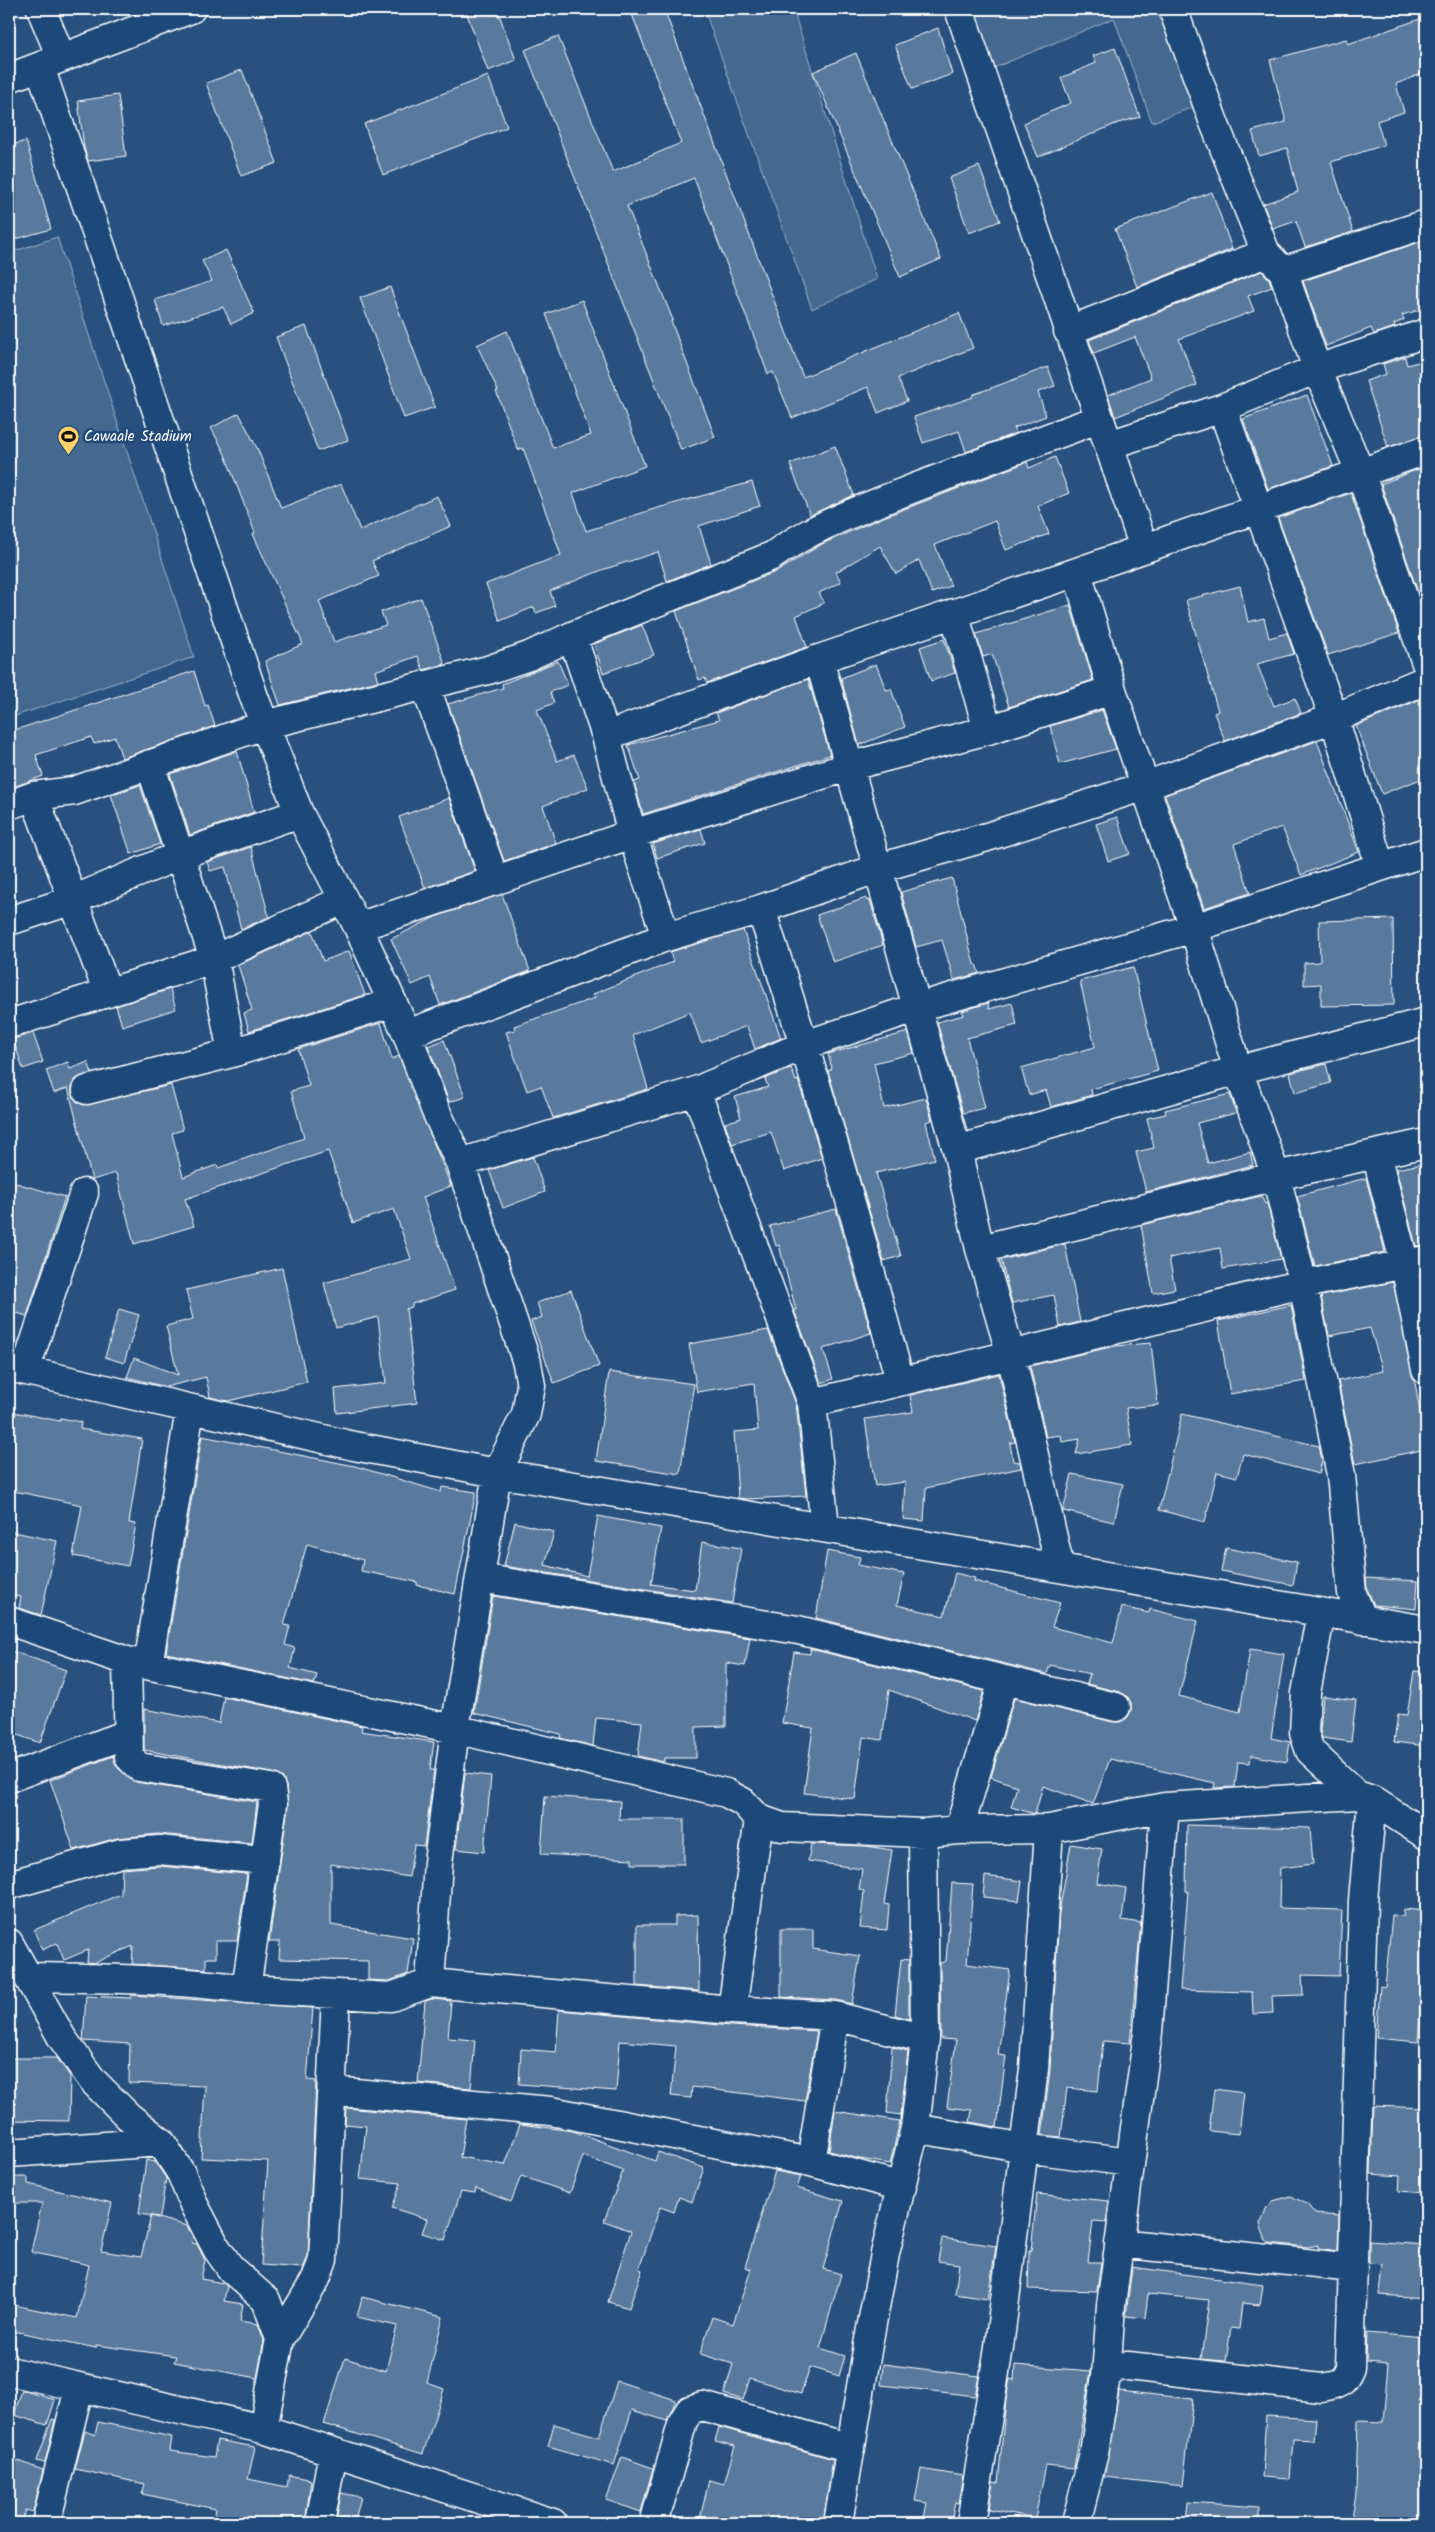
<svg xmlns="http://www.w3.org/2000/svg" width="1435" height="2532" font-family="Kalam,sans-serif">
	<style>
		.green { fill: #446890; stroke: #a2b4c8 }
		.building { fill: #5a7a9d; stroke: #fff }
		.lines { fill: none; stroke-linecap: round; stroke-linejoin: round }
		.street-casing { stroke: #fff; stroke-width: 31 }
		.primary-casing { stroke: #fff; stroke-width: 31 }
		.street { stroke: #1f4a7a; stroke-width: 28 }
		.primary { stroke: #1f4a7a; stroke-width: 28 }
		.labels { text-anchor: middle; stroke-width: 5; stroke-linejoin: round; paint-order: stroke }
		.poi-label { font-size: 15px; fill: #fff; stroke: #1f4a7a; text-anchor: start }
	</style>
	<rect width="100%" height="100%" fill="#28517f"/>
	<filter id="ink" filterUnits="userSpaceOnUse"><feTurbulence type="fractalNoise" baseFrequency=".02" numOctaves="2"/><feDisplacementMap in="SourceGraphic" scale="10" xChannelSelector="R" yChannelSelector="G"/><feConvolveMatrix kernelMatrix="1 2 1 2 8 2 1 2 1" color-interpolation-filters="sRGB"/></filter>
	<g filter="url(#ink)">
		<!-- green -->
		<path class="green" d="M704,9H793L877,279L812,309Z
			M973,9H1160L1199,105L1152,122L1114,18L991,69Z
			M57,237L194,657L9,718V253Z"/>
		<!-- building -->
		<path class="building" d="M465,9H497L516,60L488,71Z
			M630,9H664L803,377L959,313L973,348L898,378L907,401L878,413L868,387L792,418L773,372L768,374L694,178L627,206L673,320L671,321L715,437L681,450L525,50L558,36L613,172L681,143Z
			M1420,19L1426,37V72L1396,84L1404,112L1377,121L1384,145L1331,162L1353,232L1305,247L1296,221L1273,229L1263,204L1298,192L1287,148L1259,156L1252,131L1286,122L1270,60L1346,39L1348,44Z
			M938,28L952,74L912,89L895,45Z
			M1115,48L1140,117L1118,123L1038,157L1024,123L1071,103L1061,78L1096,63L1093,56Z
			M856,53L941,259L900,277L813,72Z
			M242,70L277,163L241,176L206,83Z
			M488,76L507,127L383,175L364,124Z
			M118,95L126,156L88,161L84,148L78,101Z
			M26,141L51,229L9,241V146Z
			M979,166L1000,221L969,233L949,178Z
			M1212,192L1232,249L1137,287L1115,229Z
			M1426,240V308L1402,315L1404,320L1394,324L1395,327L1374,334L1371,328L1326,346L1303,281Z
			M226,250L254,313L231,324L223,307L163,326L155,300L212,281L202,261Z
			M1262,271L1269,279L1272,287L1248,296L1254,311L1179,339L1197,385L1115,417L1108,395L1151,378L1135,337L1094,353L1089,340Z
			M390,287L435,407L404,418L360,298Z
			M582,300L645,466L573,493L586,531L654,509L752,482L760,506L699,526L711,564L667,581L658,552L602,570L550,591L555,606L536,613L534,607L500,621L486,584L561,555L523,448L518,450L496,391H498L477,345L507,331L553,448L591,435L546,314Z
			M306,326L348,440L318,451L276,337Z
			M1405,357L1407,365L1426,360V435L1388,447L1366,381L1386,374L1383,364Z
			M1048,367L1055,386L1038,392L1046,416L1014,428L1016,433L966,452L959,431L923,443L914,417L973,397L972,395Z
			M1307,395L1333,466L1268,489L1243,419Z
			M239,413L258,450L281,508L341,484L360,530L437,496L451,526L372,561L379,576L319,601L334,642L386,625L381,612L421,598L445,664L423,670L418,656L375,671L378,681L280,705L265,661L303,644L253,534L255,533L224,452L211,428Z
			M835,446L854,495L810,515L790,464Z
			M1055,457L1069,493L1038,506L1049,534L1006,550L995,521L935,545L951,586L932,593L919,560L896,574L880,546L836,572L841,582L819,593L824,603L796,616L807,647L707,683L705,678L699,680L676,611L778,571L822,544L881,518L1027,462L1029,468Z
			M1426,466V616L1381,484Z
			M1351,493L1399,633L1328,655L1278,518Z
			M1240,586L1248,622L1264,618L1269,638L1287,633L1294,654L1257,664L1274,706L1295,698L1301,713L1225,741L1214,713L1218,711L1186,600Z
			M1070,605L1093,680L1009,707L992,654L983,657L976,634Z
			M642,625L654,655L603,673L594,644Z
			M944,639L955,673L931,681L920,647Z
			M558,661L568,685L550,692L554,703L537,710L557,761L574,755L588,788L543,806L556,843L504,861L448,704L503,688L502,684Z
			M876,664L886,690L891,689L905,727L859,745L841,678Z
			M194,671L205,706L208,705L215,726L122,758L115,737L94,744L91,737L36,755L43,776L13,787L9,773V732Z
			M808,679L830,755L643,814L634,782L640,780L628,745L719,720L716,713Z
			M1426,697V777L1382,794L1356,726Z
			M1102,710L1116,749L1060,764L1050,726Z
			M1317,741L1359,852L1301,875L1282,827L1234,844L1250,893L1204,908L1165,795Z
			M237,751L254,812L190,835L170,774Z
			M140,785L160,844L131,854L111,795Z
			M449,798L475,871L425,888L399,817Z
			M1117,817L1130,854L1108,861L1096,824Z
			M701,829L705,843L657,858L653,844Z
			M251,847L269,917L241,929L225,867L210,871L207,862Z
			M952,878L974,964H976L979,973L954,980L942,940L916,947L901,892Z
			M502,894L530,971L440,1005L430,977L412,985L391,939L435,917Z
			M866,898L867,901L870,900L883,945L833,962L817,915Z
			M1393,919L1394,1005L1321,1006V984L1304,985V963L1320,962L1319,921Z
			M743,930L781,1038L755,1049L747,1026L701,1043L690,1012L633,1035L648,1089L553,1118L541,1086L527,1091L506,1032L515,1030L514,1026L595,998L593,994L673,962L670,952Z
			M312,931L323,961L349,951L365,995L249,1031L244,1013L252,1010L238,965Z
			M1133,967L1158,1071L1091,1089L1092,1095L1051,1107L1046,1090L1029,1095L1021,1068L1095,1047L1080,981Z
			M170,989L176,1009L122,1026L116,1006Z
			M988,1003L989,1009L1012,1003L1017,1025L967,1038L985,1108L963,1113L937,1022L964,1015L962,1011Z
			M381,1023L392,1059L399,1056L451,1186L423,1197L455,1290L412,1304V1307L406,1309L417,1403L337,1413L335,1389L386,1383L378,1317L336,1328L324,1283L411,1259L394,1209L353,1223L328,1151L185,1199L194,1226L134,1244L116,1173L92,1180L68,1088L54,1093L46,1070L68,1062L70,1069L88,1062L92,1073L76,1079L72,1086V1094L76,1101L83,1105L171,1085L183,1130L172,1133L183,1177L217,1165L218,1168L304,1138L291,1091L309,1086L298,1049Z
			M908,1032L914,1053L874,1063L884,1108L926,1098L932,1120L926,1122L935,1159L876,1173L901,1256L884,1261L828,1071L832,1069L828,1054Z
			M33,1033L43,1062L23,1069L13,1039Z
			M444,1040L465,1097L449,1102L428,1046Z
			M1326,1064L1331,1083L1295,1093L1290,1073Z
			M791,1068L796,1081L798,1080L822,1158L784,1171L771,1132L732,1144L725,1123L741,1118L735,1097L768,1087L765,1079Z
			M1230,1094L1236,1113L1197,1123L1208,1163L1250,1152L1253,1165L1146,1192L1136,1152L1154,1148L1147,1118L1166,1114L1165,1110Z
			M533,1157L545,1192L503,1208L489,1170Z
			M1426,1163V1245L1416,1246L1396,1169Z
			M1366,1178L1385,1252L1315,1266L1297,1196Z
			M9,1181L65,1197L27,1316L9,1311Z
			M1261,1196L1265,1204L1267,1203L1281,1259L1223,1269L1220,1248L1169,1258L1175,1289L1153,1293L1141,1225Z
			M836,1209L871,1333L823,1349L833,1379L821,1383L794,1310H796L779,1245L776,1246L770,1226Z
			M1065,1244L1080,1322L1060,1327L1054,1295L1012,1303L1001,1260Z
			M282,1268L307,1382L228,1401L210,1397L206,1377L166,1387L127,1377L134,1358L178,1375L166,1326L193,1319L186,1290Z
			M1393,1282L1416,1388L1426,1449L1355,1464L1338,1381L1383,1371L1370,1328L1329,1336L1321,1296Z
			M571,1290L599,1366L554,1383L531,1321L542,1317L537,1303Z
			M1291,1305L1306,1381L1230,1394L1218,1321Z
			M119,1309L139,1315L124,1363L105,1357Z
			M768,1330L796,1404L806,1496L747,1499L738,1498L734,1432L758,1430L754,1383L697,1392L689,1344Z
			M1151,1343L1158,1405L1126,1408L1132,1445L1076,1454L1080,1439L1062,1442L1061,1435L1046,1437L1030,1366L1115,1346Z
			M609,1372L694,1384L680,1474L596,1461Z
			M999,1374L1015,1442L1010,1443L1013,1461L1020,1462L1021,1468L926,1488L924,1521L903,1519L905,1482L875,1486L865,1419L913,1412L910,1395Z
			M9,1411L60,1421L61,1418L81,1422L80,1429L142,1439L129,1523L136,1524L128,1566L73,1556L82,1505L9,1490Z
			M1182,1414L1319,1446L1322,1460L1319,1474L1243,1454L1237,1477L1217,1472L1205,1522L1159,1510Z
			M202,1436L355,1466L441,1492L442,1487L476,1492L455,1594L417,1585V1582L361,1571L363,1560L307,1544L284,1625L290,1626L285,1645L295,1648L290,1668L317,1675L314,1684L166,1653Z
			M1072,1474L1123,1484L1114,1522L1063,1511Z
			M598,1516L661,1528L651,1584L695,1590L702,1542L741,1548L732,1603L504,1566L515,1522L554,1532L545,1565L587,1576Z
			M9,1531L57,1541L41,1615L19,1608L21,1597L9,1595Z
			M1226,1548L1297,1562L1293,1585L1221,1571Z
			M827,1551L860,1557L858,1565L904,1574L897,1605L944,1616L955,1573L975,1578L974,1581L1060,1603L1052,1627L1113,1643L1122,1607L1149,1613L1150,1609L1198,1621L1179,1696L1240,1712L1250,1649L1284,1654L1271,1738L1290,1742L1287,1762L1251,1755L1250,1763L1238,1762L1235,1787L1214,1788L1215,1783L1110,1759L1093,1804L1043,1786L1035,1814L1011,1807L1017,1786L991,1777L1014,1698L1113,1722H1120L1127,1718L1131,1711V1703L1127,1696L1120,1692L1087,1684L1090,1674L1050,1665L1047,1674L816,1618Z
			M1366,1578L1418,1581L1416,1609L1374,1605L1367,1589Z
			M493,1596L750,1638L745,1666L726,1663V1726L696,1727V1758H664V1762L638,1756L642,1722L596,1718L593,1746L560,1738L561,1734L474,1713Z
			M810,1649L984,1691L975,1721L889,1690L882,1740L863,1737L855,1799L804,1793L813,1728L782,1723L794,1652L810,1654Z
			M9,1650L66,1670L40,1743L9,1732Z
			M1414,1671L1426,1672V1746L1394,1742L1398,1714L1407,1715Z
			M1323,1696L1356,1700L1351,1742L1322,1738L1320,1731Z
			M224,1697L362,1726L361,1731L434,1742L430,1770H434L424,1846L414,1845L409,1877L331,1864V1925L413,1938L408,1974L389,1981L368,1980V1961L279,1959L280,1942H269L288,1806L286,1786L283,1778L273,1773L144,1750V1709L219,1723Z
			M113,1756L118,1768L136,1782L257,1802L252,1843L158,1834L117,1838L74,1850L50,1780Z
			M465,1773L491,1776L484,1852L456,1849Z
			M545,1796L620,1801L619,1819H684V1864H632V1859L541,1854Z
			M1187,1825L1310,1828L1313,1864L1280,1868L1279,1908L1342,1910L1339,1976L1302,1975L1303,1995L1272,1996L1273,2013L1253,2014L1252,1992L1180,1990L1188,1891H1186Z
			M811,1844L866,1846L892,1850L884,1904L889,1905L887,1930L860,1928L864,1891L859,1890L862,1869L808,1861Z
			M1071,1844L1102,1849L1097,1883L1126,1888L1122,1920L1141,1923L1130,2043L1103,2041L1098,2091L1067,2088L1061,2137L1042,2135L1050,2070L1059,1913Z
			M159,1866L247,1874L237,1941H216V1958H206V1969L132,1964L133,1946L94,1963L87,1962L88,1950L64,1960L57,1943L42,1950L34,1930L121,1894L122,1869Z
			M985,1876L1022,1881L1019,1901L983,1897Z
			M952,1883L973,1884L967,1964L1010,1970L998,2055L1006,2056L997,2127L970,2122L972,2110L947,2107L956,2040L941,2039L940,1963L946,1961Z
			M1404,1909L1426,1911V1971H1423L1418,2042L1376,2038L1380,1986L1385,1987L1392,1915L1403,1916Z
			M698,1915L699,1991L637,1986V1925H675V1916Z
			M781,1929H813V1949L860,1956L852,2004L836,2000L781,1997Z
			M901,1959L909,1960V2019L895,2015Z
			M131,1995L313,2008L307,2080L316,2081L308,2257L303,2268L261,2265L268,2161L201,2158L205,2086L129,2083L130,2044L83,2041L86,1996L131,1998Z
			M432,1999L451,2001L448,2038L475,2040L471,2088L418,2083L425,2001Z
			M559,2010L731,2026L817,2031L805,2101L692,2087L691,2098L671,2096L676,2046L620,2041L616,2091L519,2084L521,2049L556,2052Z
			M892,2047L908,2051L901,2115L887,2113Z
			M15,2058H57L70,2076L69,2121L9,2120V2059Z
			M1214,2089L1244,2093L1239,2134L1209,2131Z
			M1373,2106L1426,2108V2193L1399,2191L1400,2176L1371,2174Z
			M346,2108L466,2119L460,2157L505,2165L520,2124L573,2131L655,2161L658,2152L704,2168L692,2202L679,2197L674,2212L660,2207L639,2269L642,2270L629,2308L608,2302L631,2231L604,2221L623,2171L583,2156L570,2193L521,2176L511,2202L476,2188L475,2193L461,2191L445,2240L422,2233L427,2219L392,2208L401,2183L360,2179L366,2126L345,2124Z
			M835,2111L900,2121L890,2164L860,2159L829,2151Z
			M146,2160L155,2162L166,2178L160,2217L139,2214Z
			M775,2171L801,2176L797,2188L843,2201L823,2269L841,2274L820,2348L845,2356L839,2376L810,2367L801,2394L750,2378L743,2400L724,2394L733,2364L700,2354L712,2317L733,2324L751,2269L745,2267Z
			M9,2177H28V2184L112,2203L101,2251L141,2257L151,2216L187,2226L193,2237L192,2243L197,2244L205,2260L201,2279L223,2283L227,2286L224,2301L243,2304L240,2321L258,2324L264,2340L257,2378L174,2362L176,2356L96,2345V2348L9,2330V2304L77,2318L89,2265L31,2252L42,2203H9Z
			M1037,2194L1109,2201L1106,2222L1093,2221L1088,2262H1101L1097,2291L1028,2289L1029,2251H1031Z
			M1291,2196L1307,2204L1315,2214L1339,2216L1338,2251L1318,2248V2245L1308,2247L1269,2243L1266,2241L1260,2224L1267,2207L1273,2201Z
			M942,2238L996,2246L988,2299L955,2294L959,2264L938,2261Z
			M1369,2241L1426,2245V2298L1379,2295L1382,2264L1369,2263Z
			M1132,2267L1263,2285L1260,2305L1242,2303L1239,2329L1231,2328L1226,2361L1201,2359L1209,2300L1148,2294L1145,2318L1126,2316Z
			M362,2297L443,2317L427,2383L444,2389L423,2454L324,2424L345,2358L386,2371L397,2326L357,2317Z
			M1367,2333L1426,2338V2523H1351L1356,2494L1358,2421L1384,2422L1389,2364L1366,2362Z
			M883,2364L979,2376L975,2396L881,2385Z
			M1015,2365L1091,2371L1074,2468L1046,2465L1035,2518L989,2509L993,2482L998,2483L1006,2400L1010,2379L1014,2380Z
			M617,2381L676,2400L667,2421L632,2410L614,2465L548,2446L554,2424L599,2437Z
			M22,2390L55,2400L47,2425L14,2415Z
			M1119,2391L1193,2399L1183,2486L1104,2477Z
			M1266,2416L1316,2419L1314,2440L1293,2439L1290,2479L1262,2477Z
			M52,2419L55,2420L45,2463L37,2461Z
			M98,2422L172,2437L170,2451L214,2457L217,2440L255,2447L248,2479L287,2487L289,2475L311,2480L305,2523H213L216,2509L142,2494L145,2484L75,2469L85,2431L95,2435Z
			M719,2427L833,2459L823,2523H699L709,2480L724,2484L735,2446L715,2441Z
			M622,2457L653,2468L641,2512L606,2500Z
			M9,2458L43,2470L33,2512L25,2510L21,2523H9Z
			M921,2469L963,2476L958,2503L955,2502L951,2523H923L927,2503L915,2501Z
			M341,2493L361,2497L354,2523H336Z
			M1188,2502L1260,2507V2523H1186Z"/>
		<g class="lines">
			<defs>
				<path id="street" d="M41,9L61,57
					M959,9L1144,548
					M1173,9L1213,120L1266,253L1283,271L1317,369L1360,472L1426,663
					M40,67L254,697L299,813L358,927L407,1034L435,1109L460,1163L527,1363L531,1386L526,1414L497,1473L455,1729L438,1863L430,1983L732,2010L835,2016L925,2039
					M1283,271L1426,224
					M1068,331L1266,253
					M1222,408L1334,718L1380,866
					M1109,445L1222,408L1317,369L1426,333
					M954,613L988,730
					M572,636L606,736L632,834L666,937
					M819,659L957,1150L980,1249L1011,1355L1060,1568
					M425,685L495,881
					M1112,690L1194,928L1238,1070L1276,1176L1303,1284L1341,1475L1352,1593L1363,1620
					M606,736L819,659L1077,572L1426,450
					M150,764L214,959L232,1053
					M34,796L108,993
					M9,805L34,796L74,791L264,725L488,670L529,656L572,636L772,556C808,530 849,514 891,497C960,470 1029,445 1098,419
					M761,909C812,1066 858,1222 900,1381
					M9,921L73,900L180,855L299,813
					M358,927L632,834L851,766L988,730L1112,690L1077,572
					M9,1024L214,959L343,900
					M407,1034L666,937L761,909L879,868L987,837L1145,786L1334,718L1426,680
					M87,1090L232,1053L391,1003
					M696,1091L812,1403L825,1527
					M957,1150L1238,1070L1426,1022
					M1376,1154L1405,1265L1426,1370
					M460,1163L696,1091L805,1045L918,1007L1194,928L1426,852
					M980,1249L1276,1176L1426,1143
					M9,1367L354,1446L497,1473L1426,1630
					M25,1371L84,1193
					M812,1403L1303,1284L1426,1260
					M480,1578L798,1630L1116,1707
					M1321,1613L1306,1693L1304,1733L1310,1751L1357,1795L1372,1800L1426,1835
					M9,1621L127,1661L455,1729L726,1793L743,1802L759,1819L782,1827L923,1833L959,1830L1049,1829L1165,1807L1357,1795
					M127,1661L129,1757L139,1767L271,1788L273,1804L246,1989L391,1997L430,1983
					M148,1665L190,1410
					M9,1778L127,1734
					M959,1830L1003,1681
					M9,1885L121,1853L159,1850L264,1860
					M9,1943L62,2038L93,2081L128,2116L161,2142L181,2173L194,2205L217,2249L232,2270L266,2300L280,2339L263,2429
					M28,1977C101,1978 173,1979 246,1989
					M732,2010L759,1819
					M333,2091L551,2111L811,2162L902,2187
					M915,2128L1024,2148L1130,2162
					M9,2153L161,2142
					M811,2162L835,2016
					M1119,2243L1353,2268
					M280,2339L316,2279L323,2260L336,1996
					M9,2371L263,2429L553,2523
					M1106,2376L1111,2305L1148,2032L1165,1807
					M46,2523L79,2388
					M320,2523L333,2452
					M654,2523L683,2421L690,2410L702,2406L851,2448
					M838,2523L868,2345L885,2254L915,2128L925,2039L923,1833
					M971,2523L999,2347L1034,2069L1049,1829
					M1076,2523L1094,2453L1106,2376L1117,2367L1128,2366L1321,2388C1338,2385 1343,2385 1350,2368L1363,1900L1372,1800"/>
				<path id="primary" d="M9,78L191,9"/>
			</defs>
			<!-- street casing -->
			<use href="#street" class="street-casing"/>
			<!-- primary casing -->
			<use href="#primary" class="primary-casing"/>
			<!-- street -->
			<use href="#street" class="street"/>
			<!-- primary -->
			<use href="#primary" class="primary"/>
		</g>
	</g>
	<!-- icons -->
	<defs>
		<symbol id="stadium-pin" viewBox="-11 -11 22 30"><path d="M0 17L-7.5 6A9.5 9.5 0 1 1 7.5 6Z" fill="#ffd166" stroke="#1f4a7a"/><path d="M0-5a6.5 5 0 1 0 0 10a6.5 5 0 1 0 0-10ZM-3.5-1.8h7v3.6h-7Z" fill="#111"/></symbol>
	</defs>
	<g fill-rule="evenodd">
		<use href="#stadium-pin" x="56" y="424" width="25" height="34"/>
	</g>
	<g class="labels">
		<!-- poi labels -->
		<g class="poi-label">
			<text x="84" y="441">Cawaale Stadium</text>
		</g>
	</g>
	<!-- margin -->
	<rect width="1435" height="2532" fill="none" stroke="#1f4a7a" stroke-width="30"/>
	<rect x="15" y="15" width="1405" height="2502" fill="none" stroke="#fff" stroke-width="2" filter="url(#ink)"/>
</svg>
